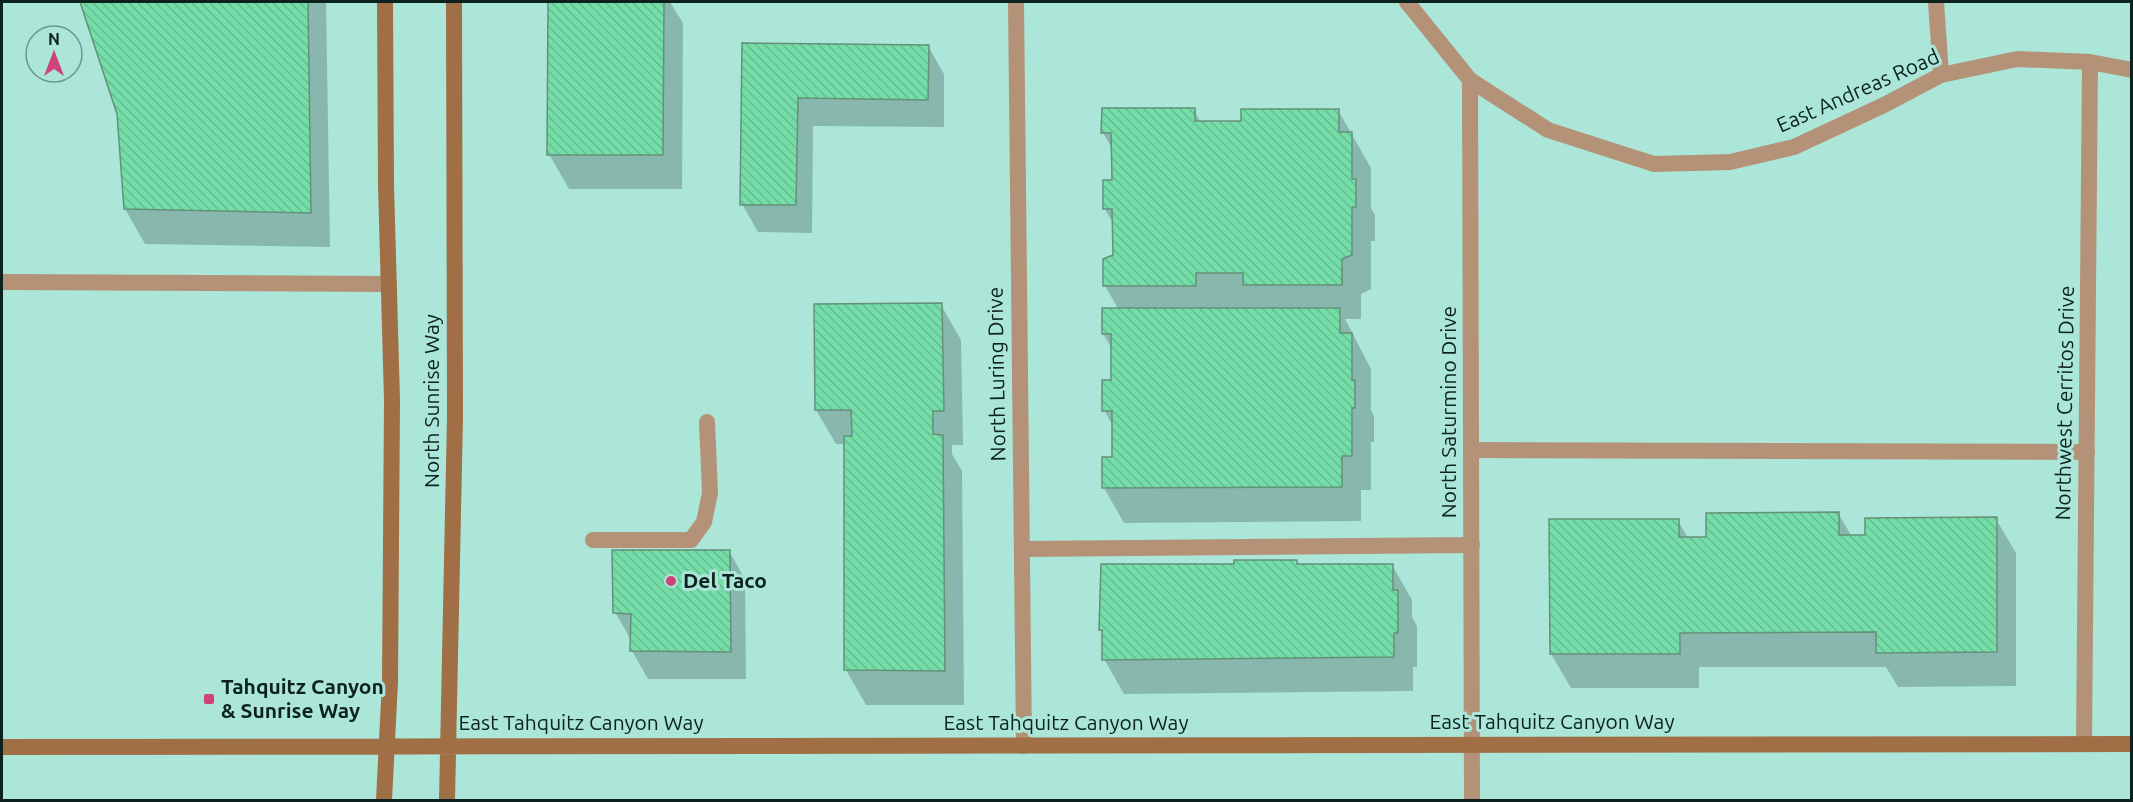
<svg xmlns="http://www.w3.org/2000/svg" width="2133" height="802" font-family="Ubuntu,sans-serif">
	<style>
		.shadow { fill: #0003 }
		.building { fill: url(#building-back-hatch); stroke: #649178; stroke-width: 1.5 }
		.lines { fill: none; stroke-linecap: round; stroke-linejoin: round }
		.service { stroke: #b49277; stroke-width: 16 }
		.minor { stroke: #b49277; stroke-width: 16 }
		.secondary { stroke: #a06f46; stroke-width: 16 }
		.poi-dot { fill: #ce447a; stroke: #abe6d9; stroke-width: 2 }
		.labels { text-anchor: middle; stroke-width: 6; stroke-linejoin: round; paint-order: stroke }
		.street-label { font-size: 21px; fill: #0b221e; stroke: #abe6d9 }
		.poi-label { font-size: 21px; font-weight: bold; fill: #0b221e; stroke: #abe6d9; text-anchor: start }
	</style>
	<defs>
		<pattern id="building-back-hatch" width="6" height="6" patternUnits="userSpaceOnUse" patternTransform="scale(1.5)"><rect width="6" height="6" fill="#75dda8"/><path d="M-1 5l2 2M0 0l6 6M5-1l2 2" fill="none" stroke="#64bd90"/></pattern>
	</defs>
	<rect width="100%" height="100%" fill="#abe6d9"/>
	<!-- shadow -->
	<path class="shadow" d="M81,2H326L330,247L145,244L125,209L118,114Z
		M550,2H670L683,23L682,189H569L549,154Z
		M744,44L928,46L944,74V127L813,126L812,233L758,232L742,204Z
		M1194,110L1201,123L1243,122L1338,110L1371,168V208L1375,215V241H1371V289L1361,294V319H1345L1371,369V410L1374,416V442H1371V490H1361V521L1124,523L1104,488V458H1114V428L1104,410L1113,381V350L1103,334L1119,310L1105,286L1114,256V225L1105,209V181H1113V150L1103,133Z
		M941,305L961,340L963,445H952V454L962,471L964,705H866L846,670L845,444H836L816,410Z
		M1838,513L1852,537L1996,519L2016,553V686L1898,687L1886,667H1699V688H1571L1551,654L1678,521L1688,538H1707Z
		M729,551L745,579L746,679H648L632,651L631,640L615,612Z
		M1296,561L1299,566L1392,565L1412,600V617L1417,626V667H1413V691L1124,694L1104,659V635L1101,630L1236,565Z"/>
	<!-- building -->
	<path class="building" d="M80,2H308L311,213L124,209L117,114Z
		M548,2H664L663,155H547Z
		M742,43L929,45L928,100L798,98L796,205H740Z
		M1102,108H1195V121H1241V109H1339V132H1352V179H1356V207H1352V255L1342,259V285H1243V273H1196V286H1103V259L1113,255L1112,209H1103V180H1112L1111,133H1101Z
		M942,303L944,411H933V434L943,435L945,671L844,670V436H852L851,410H815L814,304Z
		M1102,308H1340V333H1352V380H1355V408H1352V456H1342V487L1102,488V457H1112V411H1102V380H1111V334H1102Z
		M1839,512V535H1865V518L1997,517V652L1876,653V632L1680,633V654H1550L1549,519H1679V537H1706V513Z
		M612,550H730L731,652L630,651L631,614L613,613Z
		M1234,560H1297V564H1393V590H1398V633H1394V657L1102,660V630H1099L1101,564H1234Z"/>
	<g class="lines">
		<!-- service -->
		<path class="service" d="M2,282L389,284
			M1471,450L2087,452
			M593,540H691L704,522L710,493L707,422
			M1022,549L1472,545"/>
		<!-- minor -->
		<path class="minor" d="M1016,2L1024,746
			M1407,2L1470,80L1548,130L1654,164L1730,162L1794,147L1884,105L1941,75L2017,59L2090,62L2132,70
			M1936,2L1941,75
			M1470,80L1472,800
			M2084,744L2090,62"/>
		<!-- secondary -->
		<path class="secondary" d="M2,747L2132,744
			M384,800L390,682L392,400L386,185L385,2
			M447,800L455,417L454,2"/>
	</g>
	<!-- markers -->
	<g class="poi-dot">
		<circle cx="671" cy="581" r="6"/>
		<rect x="203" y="693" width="12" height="12" rx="3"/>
	</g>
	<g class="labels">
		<!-- street labels -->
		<g class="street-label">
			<text transform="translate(1858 91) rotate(-24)" y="7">East Andreas Road</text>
			<text transform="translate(997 374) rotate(-91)" y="7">North Luring Drive</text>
			<text transform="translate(432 401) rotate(-90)" y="7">North Sunrise Way</text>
			<text transform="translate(2065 403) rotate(-89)" y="7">Northwest Cerritos Drive</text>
			<text transform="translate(1449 412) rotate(-90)" y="7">North Saturmino Drive</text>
			<text x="1552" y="729">East Tahquitz Canyon Way</text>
			<text x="581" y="730">East Tahquitz Canyon Way</text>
			<text x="1066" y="730">East Tahquitz Canyon Way</text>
		</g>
		<!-- poi labels -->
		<g class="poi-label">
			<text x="683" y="588">Del Taco</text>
			<text x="221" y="694">Tahquitz Canyon<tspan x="221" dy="24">&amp; Sunrise Way</tspan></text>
		</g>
	</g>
	<!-- border -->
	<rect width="2133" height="802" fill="none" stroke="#0b221e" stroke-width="6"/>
	<!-- north arrow -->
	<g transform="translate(54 54)"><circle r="28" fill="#abe6d9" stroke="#6b988e" stroke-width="1.5"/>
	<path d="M0-4.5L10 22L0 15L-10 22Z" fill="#ce447a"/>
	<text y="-9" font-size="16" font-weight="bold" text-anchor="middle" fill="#0b221e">N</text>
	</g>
</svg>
